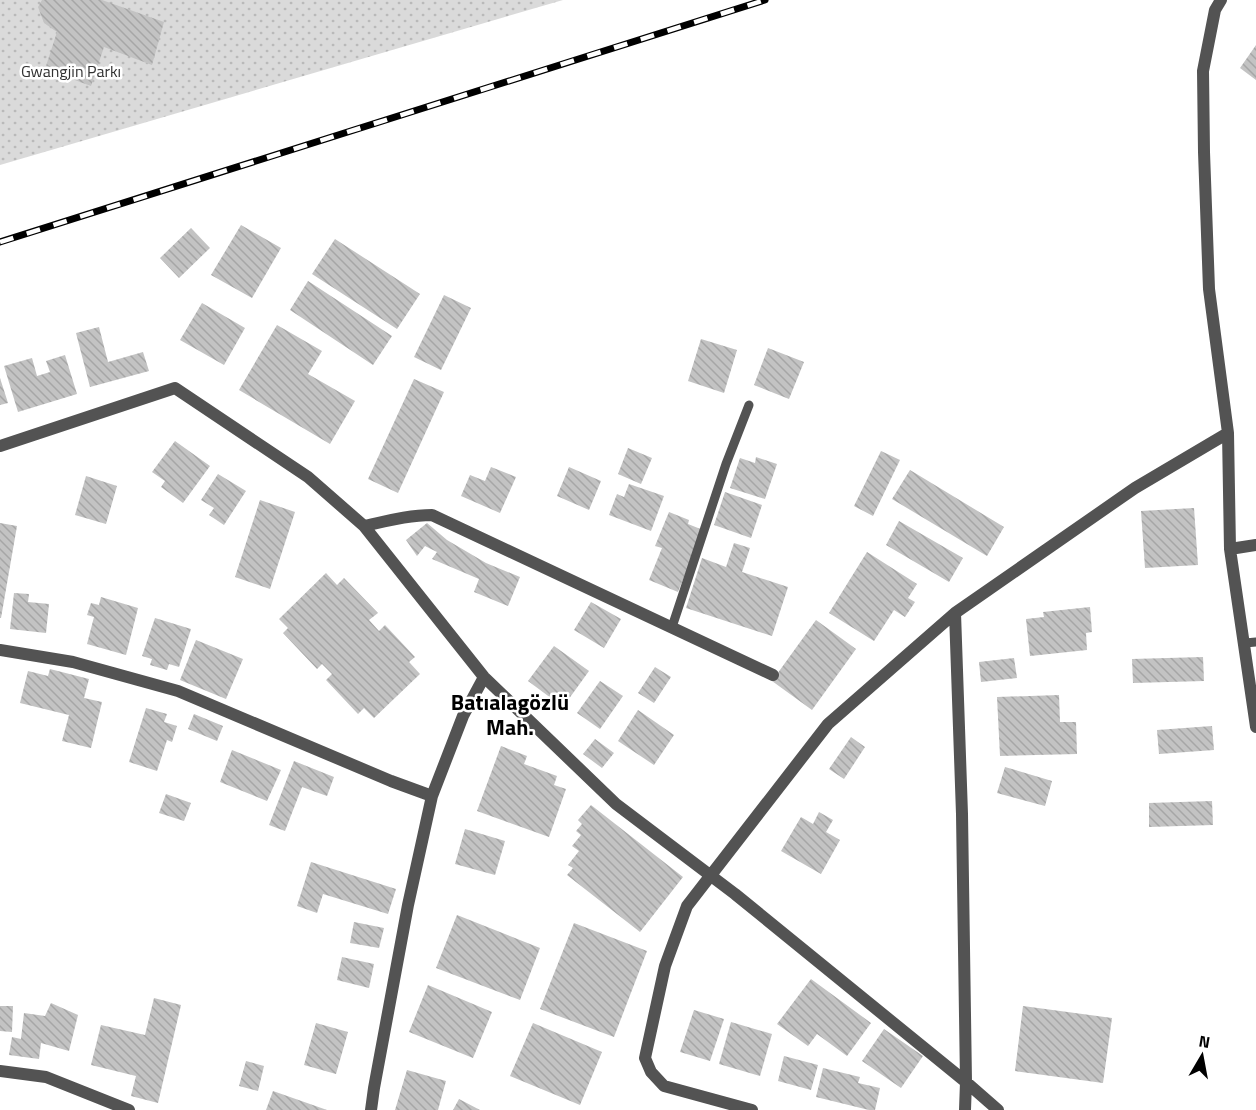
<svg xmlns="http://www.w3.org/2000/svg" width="1256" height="1110" font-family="'Titillium Web',sans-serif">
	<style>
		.park { fill: url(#park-dots) }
		.building { fill: url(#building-back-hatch) }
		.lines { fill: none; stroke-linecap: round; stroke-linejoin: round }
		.service { stroke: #535353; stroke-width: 9 }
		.minor { stroke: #535353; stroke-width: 12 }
		.rail-casing { stroke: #000; stroke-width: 7 }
		.rail { stroke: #fff; stroke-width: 4.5; stroke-dasharray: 14; stroke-linecap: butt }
		.labels { text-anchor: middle; stroke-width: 5; stroke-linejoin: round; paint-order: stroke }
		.park-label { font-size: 16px; fill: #313131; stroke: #fff }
		.district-label { font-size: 22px; font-weight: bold; fill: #000; stroke: #fff }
	</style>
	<defs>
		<pattern id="park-dots" width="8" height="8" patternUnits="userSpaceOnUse" patternTransform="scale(1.5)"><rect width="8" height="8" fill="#dadada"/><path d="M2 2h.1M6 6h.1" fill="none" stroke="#b9b9b9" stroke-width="1.8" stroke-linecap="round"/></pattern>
		<pattern id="building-back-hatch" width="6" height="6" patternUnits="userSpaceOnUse" patternTransform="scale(1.5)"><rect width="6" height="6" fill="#c3c3c3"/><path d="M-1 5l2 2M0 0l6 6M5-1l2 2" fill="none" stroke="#a6a6a6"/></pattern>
	</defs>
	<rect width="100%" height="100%" fill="#fff"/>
	<!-- park -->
	<path class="park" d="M0,0H563L0,165Z"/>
	<!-- building -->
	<path class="building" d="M42,0H102L164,22L152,65L104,47L91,86L45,69L57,32L44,23L38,7Z
		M1256,45V80L1240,68Z
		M241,225L281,248L252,298L211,275Z
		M191,228L210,248L179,278L160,258Z
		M335,239L420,294L397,329L312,274Z
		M308,281L392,336L373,365L290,310Z
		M444,295L471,308L441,370L414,357Z
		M202,303L245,328L224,365L180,340Z
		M277,325L322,351L308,374L355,401L330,444L239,390Z
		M99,327L108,362L143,352L149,371L90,387L76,333Z
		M701,339L737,350L724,393L688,381Z
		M768,348L804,362L789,399L754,385Z
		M65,355L77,394L18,412L4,366L32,358L37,376L50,372L46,361Z
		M0,378L8,403L0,405Z
		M414,379L444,392L398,493L368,479Z
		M175,441L210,466L183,503L161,487L165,481L152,472Z
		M628,448L652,458L641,484L618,474Z
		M881,451L900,460L873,516L854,506Z
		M756,457L777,464L765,499L730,488L740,458L755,463Z
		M491,467L516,477L500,513L461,496L470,475L485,481Z
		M569,467L601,481L589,510L557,496Z
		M910,470L1004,527L987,556L892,499Z
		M218,474L246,491L224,525L209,515L214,508L201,500Z
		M86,476L117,486L106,524L75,515Z
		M629,484L664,496L651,531L609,515L617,494L624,497Z
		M725,492L762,505L751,538L714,525Z
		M260,500L295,512L270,589L235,577Z
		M1194,508L1198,565L1145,568L1141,511Z
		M669,512L689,520L688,524L703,530L678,592L649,580L662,548L655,546Z
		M899,521L963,558L949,582L886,545Z
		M0,523L17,526L1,618H0Z
		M427,523L447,540L486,563L520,577L508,606L474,592L479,579L432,559L437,552L425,546L417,556L406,540Z
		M734,543L750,548L742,572L788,587L772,636L686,608L702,558L726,567Z
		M867,552L917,584L908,598L915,602L905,617L894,610L874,641L829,613Z
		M326,573L337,585L344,578L378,613L369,620L379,631L385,625L415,657L409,662L420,674L374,718L364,708L358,714L326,680L332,674L322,664L317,669L283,633L288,628L279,619Z
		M14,593L29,594L28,602L49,604L46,633L10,629Z
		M101,597L138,608L126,655L87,644L94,617L87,615L91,603L99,605Z
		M591,602L621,619L604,648L574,630Z
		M1090,607L1092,632L1086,633L1087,650L1030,656L1026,619L1044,617L1043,612Z
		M155,618L191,629L179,667L169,664L167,670L150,665L152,659L142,656Z
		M816,620L856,649L812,710L772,681Z
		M196,640L243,659L226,699L180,680Z
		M554,646L589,671L563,707L528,681Z
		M1203,657L1204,681L1133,683L1132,659Z
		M1014,658L1017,678L981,682L979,662Z
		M655,667L671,677L654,703L638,693Z
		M50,669L89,679L84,698L102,702L91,748L62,741L69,715L20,703L28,671L48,676Z
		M600,681L623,696L600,729L577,713Z
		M1059,695L1060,722H1076L1077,754L1000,756L997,697Z
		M146,708L167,714L164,722L177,726L172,742L167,740L157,771L129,762Z
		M638,710L674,735L654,765L618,741Z
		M194,714L223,726L217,741L188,729Z
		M1212,726L1214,750L1159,754L1157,730Z
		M851,737L865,747L844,779L829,769Z
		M595,739L614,753L602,768L583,754Z
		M501,746L527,756L524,764L557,776L554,785L566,789L549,837L477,811Z
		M232,750L281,770L267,801L220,782Z
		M294,761L334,777L327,796L302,787L285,831L269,825Z
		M1005,767L1052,781L1045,806L997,793Z
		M166,794L191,803L184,821L159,813Z
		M1212,801L1213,825L1149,827V803Z
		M591,805L683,877L640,932L567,875L573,868L568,865L579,851L572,846L581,835L576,831L582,824L578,820Z
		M819,812L833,820L826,832L840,840L821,874L781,851L801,817L813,824Z
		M465,829L505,841L495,875L455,864Z
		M311,862L396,889L388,914L323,894L317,913L297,906Z
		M457,915L540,948L520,1000L436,968Z
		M354,922L384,928L379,948L350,943Z
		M574,923L647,951L614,1037L540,1009Z
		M342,957L374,964L369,988L337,980Z
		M811,979L871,1023L847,1056L817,1034L808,1046L777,1024Z
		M428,985L492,1012L473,1058L409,1032Z
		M154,998L181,1005L158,1103L131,1096L136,1076L91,1065L101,1025L145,1035Z
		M51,1003L78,1015L69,1051L41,1043L39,1059L9,1055L12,1037L21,1039L24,1013L45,1016Z
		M0,1006H13L12,1032L0,1031Z
		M1023,1006L1112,1018L1103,1083L1015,1071Z
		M694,1010L724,1019L710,1061L680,1052Z
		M731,1022L772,1034L760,1076L719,1064Z
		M316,1023L348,1032L336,1074L304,1065Z
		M533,1023L602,1052L580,1105L510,1076Z
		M884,1029L923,1056L901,1088L862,1061Z
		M784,1056L818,1065L811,1090L778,1081Z
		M246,1061L264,1066L258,1091L239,1086Z
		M823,1068L860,1077L858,1083L880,1088L875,1110H869L816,1097Z
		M407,1070L446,1081L438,1110H395Z
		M273,1091L327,1110H266Z
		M459,1099L480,1110H453Z"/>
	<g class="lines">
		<!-- service -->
		<path class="service" d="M672,627L726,464L749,405
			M1245,643L1256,642"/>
		<!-- minor -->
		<path class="minor" d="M1221,0L1215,10L1203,71L1204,152L1209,289L1228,433L1230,549L1256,727
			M0,446L175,388L308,477L364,526L484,677L616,804L735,894L966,1082L998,1110
			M364,526C387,521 409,515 432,515L773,675
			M1230,549L1256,545
			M955,613L962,814L966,1082L965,1110
			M0,650L73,662L178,691L391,781L432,796
			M0,1071L46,1077L129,1110
			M371,1110L374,1088L408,905L432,796L463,716L484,677
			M752,1110L664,1086L651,1072L645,1058L665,966L687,906L828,724L955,613L1135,488L1228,433"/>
		<defs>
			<path id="rail" d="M0,242L765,0"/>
		</defs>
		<!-- rail casing -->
		<use href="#rail" class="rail-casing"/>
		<!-- rail -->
		<use href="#rail" class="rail"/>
	</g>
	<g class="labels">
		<!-- park labels -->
		<g class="park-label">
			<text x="71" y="77">Gwangjin Parkı</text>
		</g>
		<!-- district labels -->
		<g class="district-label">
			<text x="510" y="710">Batıalagözlü<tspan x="510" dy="25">Mah.</tspan></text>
		</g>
	</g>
	<!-- north arrow -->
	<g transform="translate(1202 1056) rotate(10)" stroke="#ffffff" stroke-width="4.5" paint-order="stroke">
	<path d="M0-4.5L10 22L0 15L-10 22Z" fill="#000000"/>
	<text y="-9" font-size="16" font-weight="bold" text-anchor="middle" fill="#000000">N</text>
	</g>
</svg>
